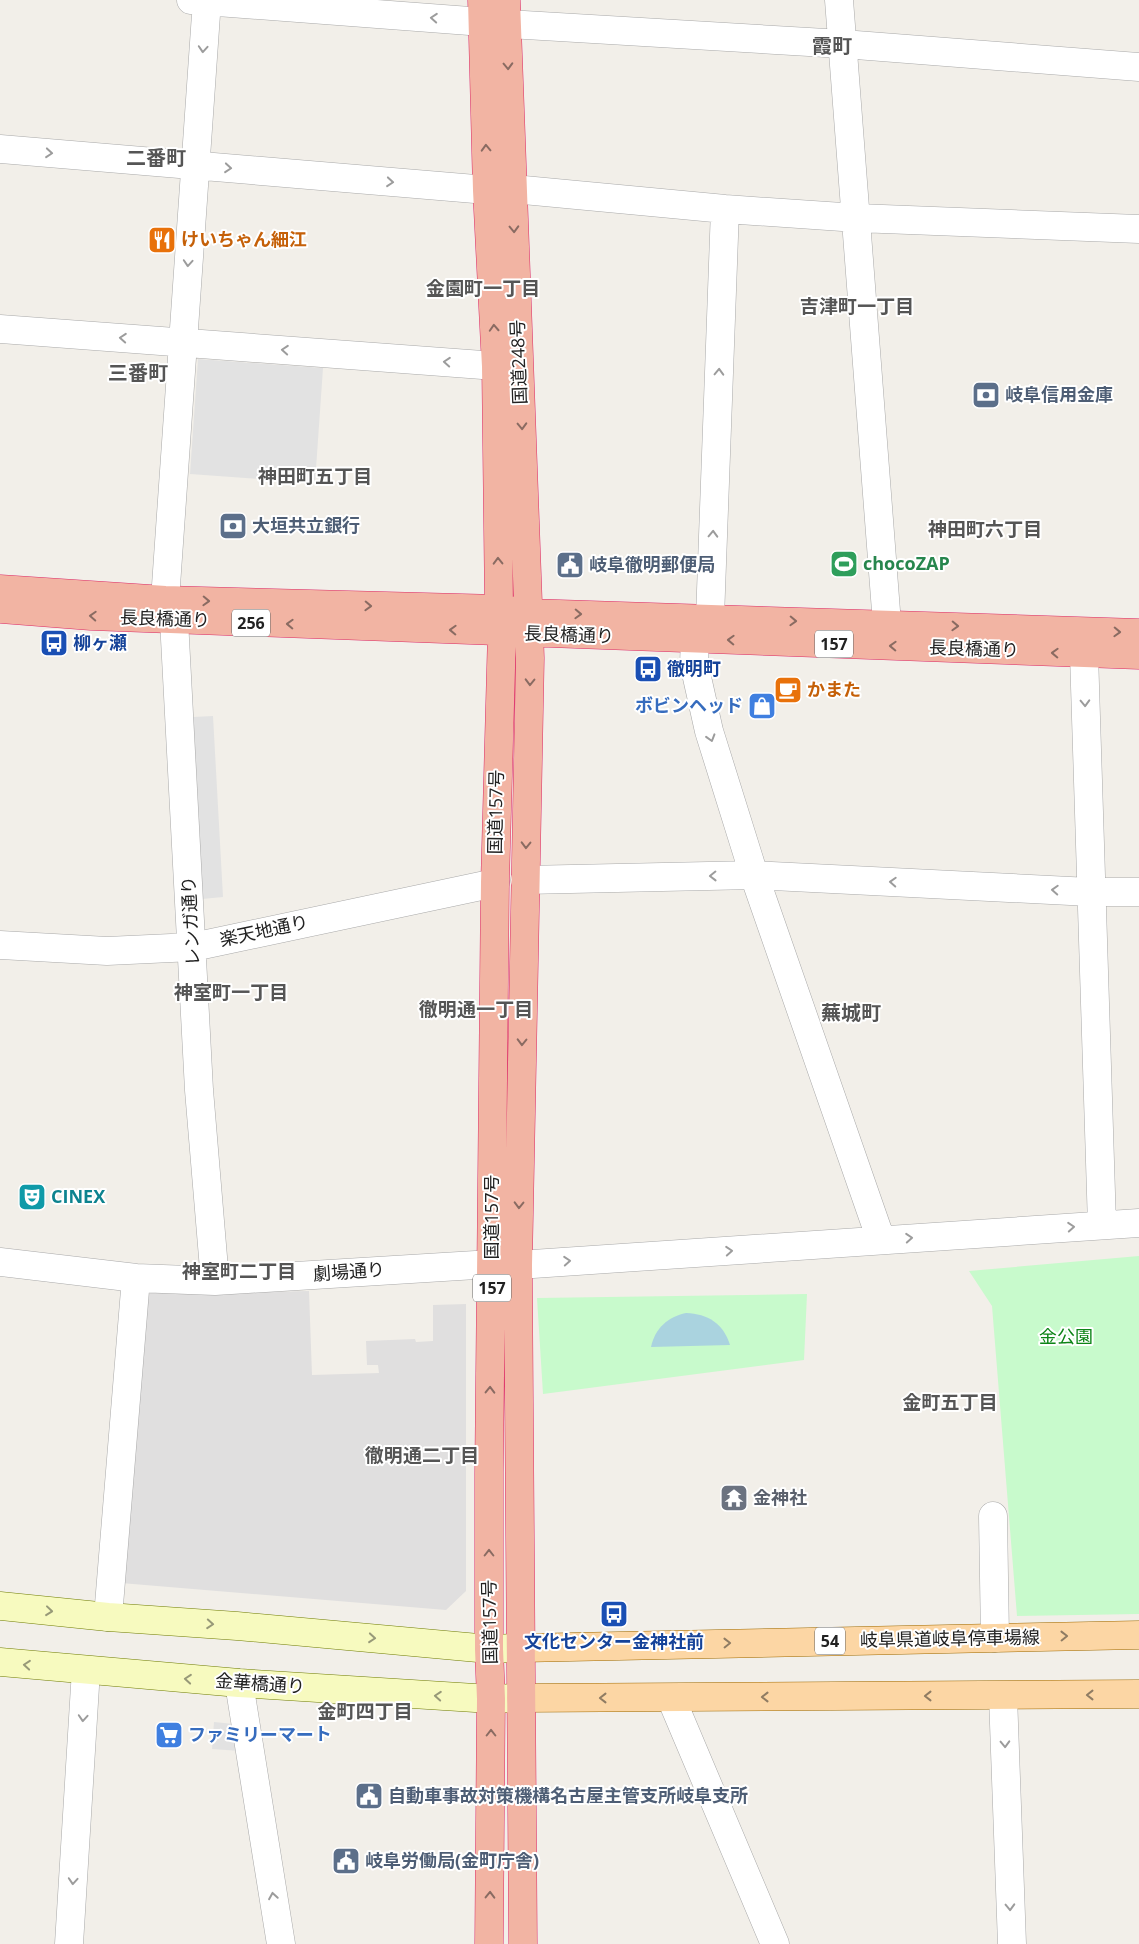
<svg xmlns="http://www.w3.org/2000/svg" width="1139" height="1944" font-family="'Open Sans','Noto Sans JP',sans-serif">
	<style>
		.residential { fill: #e0dfdf }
		.park { fill: #c8facc }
		.parking { fill: #e2e2e2 }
		.water { fill: #aad3df }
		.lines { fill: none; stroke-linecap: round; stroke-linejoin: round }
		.minor-casing { stroke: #a9a9a9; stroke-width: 29 }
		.secondary-casing { stroke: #707d05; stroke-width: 29 }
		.primary-casing { stroke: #a06b00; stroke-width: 29 }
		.trunk-casing { stroke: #dc2a67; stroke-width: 29 }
		.minor { stroke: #fff; stroke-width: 28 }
		.secondary { stroke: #f7fabf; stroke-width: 28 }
		.primary { stroke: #fcd6a4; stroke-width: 28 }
		.trunk { stroke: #f2b4a3; stroke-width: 28 }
		.oneway { stroke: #9c9c9c }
		.oneway2 { stroke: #8a6b62 }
		.oneway3 { stroke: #979978 }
		.oneway4 { stroke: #8f7c63 }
		.labels { text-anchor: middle; stroke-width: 4; stroke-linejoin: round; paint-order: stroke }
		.shield { fill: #fff; stroke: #646464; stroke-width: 1 }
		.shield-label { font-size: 16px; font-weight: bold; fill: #222 }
		.food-label { font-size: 18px; font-weight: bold; fill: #c56008; stroke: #fff; text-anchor: start }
		.street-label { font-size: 18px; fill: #222; stroke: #fff }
		.service-label { font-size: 18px; font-weight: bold; fill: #4e5e75; stroke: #fff; text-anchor: start }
		.leisure-label { font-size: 18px; font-weight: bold; fill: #27864d; stroke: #fff; text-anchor: start }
		.transit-label { font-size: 18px; font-weight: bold; fill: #164399; stroke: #fff; text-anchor: start }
		.shop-label { font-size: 18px; font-weight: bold; fill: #366cbe; stroke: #fff; text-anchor: end }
		.culture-label { font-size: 18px; font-weight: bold; fill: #0d838f; stroke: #fff; text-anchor: start }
		.park-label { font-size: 18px; fill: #0c8416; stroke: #fff }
		.worship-label { font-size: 18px; font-weight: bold; fill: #5b616d; stroke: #fff; text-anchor: start }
		.neighbourhood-label { font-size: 19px; font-weight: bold; fill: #555; stroke: #fff }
		.quarter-label { font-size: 20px; font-weight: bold; fill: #555; stroke: #fff }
	</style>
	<rect width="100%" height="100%" fill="#f2efe9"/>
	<!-- residential -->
	<path class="residential" d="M155,1289L171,1294L309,1291L312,1375L379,1373L378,1365H367L366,1341L415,1339L416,1342L433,1341V1305L466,1304V1591L446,1610L121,1583L146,1297Z"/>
	<!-- park -->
	<path class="park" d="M1139,1256V1614L1017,1616L992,1306L969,1271Z
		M807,1294L804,1360L543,1394L537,1298Z"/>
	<!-- parking -->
	<path class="parking" d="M198,359L323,368L315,483L190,474Z
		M213,716L223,897L202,899L193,717Z
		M214,1722L234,1724L240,1751L212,1749Z"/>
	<!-- water -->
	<path class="water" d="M686,1313C708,1314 723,1323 730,1345L651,1347C655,1328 668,1317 686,1313Z"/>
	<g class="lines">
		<defs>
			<path id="minor" d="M191,0L483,22
				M839,0L887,624
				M507,24L843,44L1139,67
				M0,149L487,190
				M513,189L725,209L857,218L1139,229
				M0,329L496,366
				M165,600L207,0
				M710,618L725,209
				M174,620L199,1090L215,1281
				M695,638L694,664L709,731L754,875L881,1240
				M1084,654L1102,1225
				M525,880L754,875L1090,892H1139
				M0,945L107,951L193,947L495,883
				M0,1262L136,1278L215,1281L492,1264L518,1265L1139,1223
				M993,1516L995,1638
				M108,1617L136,1278
				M239,1683L281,1944
				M1003,1696L1012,1944
				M671,1698L775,1944
				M69,1944L86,1670"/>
			<path id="secondary" d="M0,1606L108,1617L237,1626L489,1649L521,1648
				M0,1662L239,1683L491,1699L521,1698"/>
			<path id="primary" d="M521,1648L1139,1635
				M521,1698L1139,1694"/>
			<path id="trunk" d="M482,0L487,190L496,366L499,609L502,632L495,883L489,1473V1649L491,1699L489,1944
				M506,0L530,658L518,1265L523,1944
				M0,589L165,600L499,609L529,613L1139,633
				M0,609L91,616L1139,655"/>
		</defs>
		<!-- minor casing -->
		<use href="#minor" class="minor-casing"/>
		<!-- secondary casing -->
		<use href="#secondary" class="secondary-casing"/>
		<!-- primary casing -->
		<use href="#primary" class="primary-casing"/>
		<!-- trunk casing -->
		<use href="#trunk" class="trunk-casing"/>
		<!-- minor -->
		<use href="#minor" class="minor"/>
		<!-- secondary -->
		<use href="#secondary" class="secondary"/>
		<!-- primary -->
		<use href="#primary" class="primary"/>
		<!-- trunk -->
		<use href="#trunk" class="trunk"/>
	</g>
	<!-- one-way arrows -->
	<defs><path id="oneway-chevron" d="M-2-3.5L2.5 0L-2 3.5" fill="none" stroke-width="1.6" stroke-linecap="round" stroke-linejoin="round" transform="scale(1.25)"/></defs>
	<g class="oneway">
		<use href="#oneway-chevron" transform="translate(434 18) rotate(-176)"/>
		<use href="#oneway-chevron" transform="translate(203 49) rotate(94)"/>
		<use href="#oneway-chevron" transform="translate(49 153) rotate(5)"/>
		<use href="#oneway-chevron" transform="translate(228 168) rotate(5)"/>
		<use href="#oneway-chevron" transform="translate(390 182) rotate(5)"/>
		<use href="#oneway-chevron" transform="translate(188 263) rotate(94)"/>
		<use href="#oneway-chevron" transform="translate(123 338) rotate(-176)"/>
		<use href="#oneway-chevron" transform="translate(285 350) rotate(-176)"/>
		<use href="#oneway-chevron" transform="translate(447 362) rotate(-176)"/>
		<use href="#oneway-chevron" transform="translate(719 372) rotate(-88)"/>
		<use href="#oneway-chevron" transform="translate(713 534) rotate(-88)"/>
		<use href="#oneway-chevron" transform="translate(1085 703) rotate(88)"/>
		<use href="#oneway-chevron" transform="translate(711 738) rotate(73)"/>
		<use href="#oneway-chevron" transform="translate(713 876) rotate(179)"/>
		<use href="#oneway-chevron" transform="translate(893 882) rotate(-177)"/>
		<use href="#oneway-chevron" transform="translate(1055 890) rotate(-177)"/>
		<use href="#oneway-chevron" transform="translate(1071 1227) rotate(-4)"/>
		<use href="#oneway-chevron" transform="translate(909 1238) rotate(-4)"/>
		<use href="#oneway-chevron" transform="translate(729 1251) rotate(-4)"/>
		<use href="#oneway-chevron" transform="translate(567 1261) rotate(-4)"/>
		<use href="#oneway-chevron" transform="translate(83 1718) rotate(94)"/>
		<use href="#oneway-chevron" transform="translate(1005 1744) rotate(88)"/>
		<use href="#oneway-chevron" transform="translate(73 1881) rotate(94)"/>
		<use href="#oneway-chevron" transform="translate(273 1896) rotate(-99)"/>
		<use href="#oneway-chevron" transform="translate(1010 1907) rotate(88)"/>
	</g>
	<g class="oneway2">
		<use href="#oneway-chevron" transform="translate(508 66) rotate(88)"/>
		<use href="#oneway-chevron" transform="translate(486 148) rotate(-92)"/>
		<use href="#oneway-chevron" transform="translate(514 229) rotate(88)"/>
		<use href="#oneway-chevron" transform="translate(494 328) rotate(-93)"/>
		<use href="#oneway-chevron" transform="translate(522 426) rotate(88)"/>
		<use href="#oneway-chevron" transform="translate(498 561) rotate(-91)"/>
		<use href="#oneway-chevron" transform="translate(206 601) rotate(2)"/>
		<use href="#oneway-chevron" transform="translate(368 606) rotate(2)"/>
		<use href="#oneway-chevron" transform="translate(578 614) rotate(2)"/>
		<use href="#oneway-chevron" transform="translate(93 616) rotate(-177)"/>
		<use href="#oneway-chevron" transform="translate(793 621) rotate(2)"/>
		<use href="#oneway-chevron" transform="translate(290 624) rotate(-178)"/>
		<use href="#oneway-chevron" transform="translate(955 626) rotate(2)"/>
		<use href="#oneway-chevron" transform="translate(453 630) rotate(-178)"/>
		<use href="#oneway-chevron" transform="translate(1117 632) rotate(2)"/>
		<use href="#oneway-chevron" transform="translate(731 640) rotate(-178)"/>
		<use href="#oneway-chevron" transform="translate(893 646) rotate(-178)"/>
		<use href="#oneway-chevron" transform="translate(1055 653) rotate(-178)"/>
		<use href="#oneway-chevron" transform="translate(530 682) rotate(91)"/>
		<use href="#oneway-chevron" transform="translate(526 845) rotate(91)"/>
		<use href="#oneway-chevron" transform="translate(522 1042) rotate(91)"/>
		<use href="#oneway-chevron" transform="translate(519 1205) rotate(91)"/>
		<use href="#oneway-chevron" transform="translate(490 1390) rotate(-89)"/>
		<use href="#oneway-chevron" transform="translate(489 1553) rotate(-90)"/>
		<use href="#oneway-chevron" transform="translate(491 1733) rotate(-90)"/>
		<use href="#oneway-chevron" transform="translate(490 1895) rotate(-89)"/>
	</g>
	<g class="oneway3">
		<use href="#oneway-chevron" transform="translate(49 1611) rotate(6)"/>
		<use href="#oneway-chevron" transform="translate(210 1624) rotate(4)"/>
		<use href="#oneway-chevron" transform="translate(372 1638) rotate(5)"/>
		<use href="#oneway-chevron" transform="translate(27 1665) rotate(-175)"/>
		<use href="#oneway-chevron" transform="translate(188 1679) rotate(-175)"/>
		<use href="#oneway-chevron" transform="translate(438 1696) rotate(-176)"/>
	</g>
	<g class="oneway4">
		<use href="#oneway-chevron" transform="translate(1064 1636) rotate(-1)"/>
		<use href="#oneway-chevron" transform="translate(727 1643) rotate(-1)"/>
		<use href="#oneway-chevron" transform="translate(1090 1695) rotate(180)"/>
		<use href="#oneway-chevron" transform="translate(928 1696) rotate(180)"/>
		<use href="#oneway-chevron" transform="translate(765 1697) rotate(180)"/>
		<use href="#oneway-chevron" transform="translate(603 1698) rotate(-180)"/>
	</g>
	<!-- icons -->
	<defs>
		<symbol id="restaurant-square" viewBox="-11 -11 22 22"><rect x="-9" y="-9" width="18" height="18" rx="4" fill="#e8710a" stroke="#fff"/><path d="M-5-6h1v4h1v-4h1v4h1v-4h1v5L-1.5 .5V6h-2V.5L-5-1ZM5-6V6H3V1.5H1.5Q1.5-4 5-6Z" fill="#fff"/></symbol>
		<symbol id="bank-square" viewBox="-11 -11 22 22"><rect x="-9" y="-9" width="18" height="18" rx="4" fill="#5c6f8a" stroke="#fff"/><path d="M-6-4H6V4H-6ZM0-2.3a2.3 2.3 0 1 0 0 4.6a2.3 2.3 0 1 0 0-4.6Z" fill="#fff"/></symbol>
		<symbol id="stadium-square" viewBox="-11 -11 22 22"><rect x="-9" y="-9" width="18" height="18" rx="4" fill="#2e9e5b" stroke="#fff"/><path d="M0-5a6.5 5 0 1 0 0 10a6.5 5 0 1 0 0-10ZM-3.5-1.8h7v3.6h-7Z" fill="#fff"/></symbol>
		<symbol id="civic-square" viewBox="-11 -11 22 22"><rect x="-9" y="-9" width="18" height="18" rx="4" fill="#5c6f8a" stroke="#fff"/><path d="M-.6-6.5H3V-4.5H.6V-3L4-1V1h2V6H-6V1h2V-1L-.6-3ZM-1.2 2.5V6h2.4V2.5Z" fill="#fff"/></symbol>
		<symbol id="bus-square" viewBox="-11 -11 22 22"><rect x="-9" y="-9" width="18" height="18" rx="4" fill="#1a4fb4" stroke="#fff"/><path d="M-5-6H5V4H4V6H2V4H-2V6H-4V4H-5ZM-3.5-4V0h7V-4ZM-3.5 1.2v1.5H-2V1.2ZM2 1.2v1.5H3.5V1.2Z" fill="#fff"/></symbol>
		<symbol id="cafe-square" viewBox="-11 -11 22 22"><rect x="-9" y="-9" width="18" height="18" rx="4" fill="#e8710a" stroke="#fff"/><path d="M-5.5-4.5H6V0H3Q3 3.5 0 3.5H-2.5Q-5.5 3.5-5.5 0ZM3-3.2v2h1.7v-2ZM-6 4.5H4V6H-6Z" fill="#fff"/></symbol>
		<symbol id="shop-square" viewBox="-11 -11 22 22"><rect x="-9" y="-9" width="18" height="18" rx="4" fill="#3f7fe0" stroke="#fff"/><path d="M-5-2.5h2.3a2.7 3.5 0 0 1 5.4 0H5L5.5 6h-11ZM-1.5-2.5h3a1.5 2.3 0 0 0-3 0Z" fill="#fff"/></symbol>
		<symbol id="theatre-square" viewBox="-11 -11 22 22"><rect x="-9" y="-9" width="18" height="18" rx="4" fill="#0f9aa8" stroke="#fff"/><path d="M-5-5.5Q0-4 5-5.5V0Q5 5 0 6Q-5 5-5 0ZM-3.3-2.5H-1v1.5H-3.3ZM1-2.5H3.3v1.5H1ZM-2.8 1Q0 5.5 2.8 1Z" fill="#fff"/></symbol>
		<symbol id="temple-square" viewBox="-11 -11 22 22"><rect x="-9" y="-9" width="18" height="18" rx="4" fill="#6b7280" stroke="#fff"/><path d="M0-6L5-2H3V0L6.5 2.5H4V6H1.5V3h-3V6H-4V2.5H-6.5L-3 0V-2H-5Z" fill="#fff"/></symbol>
		<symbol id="supermarket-square" viewBox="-11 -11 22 22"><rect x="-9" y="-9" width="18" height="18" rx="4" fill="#3f7fe0" stroke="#fff"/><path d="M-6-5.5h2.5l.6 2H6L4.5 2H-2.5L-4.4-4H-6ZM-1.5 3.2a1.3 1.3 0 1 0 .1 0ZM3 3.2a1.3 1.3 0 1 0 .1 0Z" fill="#fff"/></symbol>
	</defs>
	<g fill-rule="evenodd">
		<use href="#restaurant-square" x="146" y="224" width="32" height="32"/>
		<use href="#bank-square" x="970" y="379" width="32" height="32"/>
		<use href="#bank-square" x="217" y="510" width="32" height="32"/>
		<use href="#stadium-square" x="828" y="548" width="32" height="32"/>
		<use href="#civic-square" x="554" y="549" width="32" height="32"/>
		<use href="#bus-square" x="38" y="627" width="32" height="32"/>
		<use href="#bus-square" x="632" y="653" width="32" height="32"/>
		<use href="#cafe-square" x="772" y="674" width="32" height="32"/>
		<use href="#shop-square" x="746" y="690" width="32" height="32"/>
		<use href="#theatre-square" x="16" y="1181" width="32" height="32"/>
		<use href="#temple-square" x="718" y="1482" width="32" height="32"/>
		<use href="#bus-square" x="598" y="1598" width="32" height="32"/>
		<use href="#supermarket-square" x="153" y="1719" width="32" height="32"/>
		<use href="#civic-square" x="353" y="1780" width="32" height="32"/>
		<use href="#civic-square" x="330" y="1845" width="32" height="32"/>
	</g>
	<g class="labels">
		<!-- shield labels -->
		<g class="shield">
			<rect x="232" y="609.5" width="38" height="27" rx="4"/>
			<rect x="815" y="630.5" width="38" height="27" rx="4"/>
			<rect x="473" y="1274.5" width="38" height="27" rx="4"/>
			<rect x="815" y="1627.5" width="30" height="27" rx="4"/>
		</g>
		<g class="shield-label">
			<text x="251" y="629">256</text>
			<text x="834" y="650">157</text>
			<text x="492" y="1294">157</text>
			<text x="830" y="1647">54</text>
		</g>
		<!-- food labels -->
		<g class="food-label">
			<text x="181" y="246">けいちゃん細江</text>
			<text x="807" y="696">かまた</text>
		</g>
		<!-- street labels -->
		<g class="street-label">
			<text transform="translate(519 362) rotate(-92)" y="6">国道248号</text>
			<text transform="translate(165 619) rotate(2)" y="6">長良橋通り</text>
			<text transform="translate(569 635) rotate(2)" y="6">長良橋通り</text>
			<text transform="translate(974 649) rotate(2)" y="6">長良橋通り</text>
			<text transform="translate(496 812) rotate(-89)" y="6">国道157号</text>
			<text transform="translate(191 921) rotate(-93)" y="6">レンガ通り</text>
			<text transform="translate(264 931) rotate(-12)" y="6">楽天地通り</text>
			<text transform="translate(492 1217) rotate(-90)" y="6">国道157号</text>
			<text transform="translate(349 1272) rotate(-4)" y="6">劇場通り</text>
			<text transform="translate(490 1622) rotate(-91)" y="6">国道157号</text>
			<text transform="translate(950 1639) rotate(-1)" y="6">岐阜県道岐阜停車場線</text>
			<text transform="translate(260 1684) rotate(4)" y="6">金華橋通り</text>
		</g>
		<!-- service labels -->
		<g class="service-label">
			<text x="1005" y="401">岐阜信用金庫</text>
			<text x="252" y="532">大垣共立銀行</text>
			<text x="589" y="571">岐阜徹明郵便局</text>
			<text x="388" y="1802">自動車事故対策機構名古屋主管支所岐阜支所</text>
			<text x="365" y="1867">岐阜労働局(金町庁舎)</text>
		</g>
		<!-- leisure labels -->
		<g class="leisure-label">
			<text x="863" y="570">chocoZAP</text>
		</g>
		<!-- transit labels -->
		<g class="transit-label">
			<text x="73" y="649">柳ヶ瀬</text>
			<text x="667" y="675">徹明町</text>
			<text x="614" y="1648" text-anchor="middle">文化センター金神社前</text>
		</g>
		<!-- shop labels -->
		<g class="shop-label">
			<text x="743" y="712">ボビンヘッド</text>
			<text x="188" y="1741" text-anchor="start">ファミリーマート</text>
		</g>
		<!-- culture labels -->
		<g class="culture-label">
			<text x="51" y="1203">CINEX</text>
		</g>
		<!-- park labels -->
		<g class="park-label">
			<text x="1066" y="1343">金公園</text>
		</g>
		<!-- worship labels -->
		<g class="worship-label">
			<text x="753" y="1504">金神社</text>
		</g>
		<!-- neighbourhood labels -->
		<g class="neighbourhood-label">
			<text x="483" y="295">金園町一丁目</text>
			<text x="857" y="313">吉津町一丁目</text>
			<text x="315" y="483">神田町五丁目</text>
			<text x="985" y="536">神田町六丁目</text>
			<text x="231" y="999">神室町一丁目</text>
			<text x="476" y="1016">徹明通一丁目</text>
			<text x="239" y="1278">神室町二丁目</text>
			<text x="950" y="1409">金町五丁目</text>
			<text x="422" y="1462">徹明通二丁目</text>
			<text x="365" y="1718">金町四丁目</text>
		</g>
		<!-- quarter labels -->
		<g class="quarter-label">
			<text x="832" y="53">霞町</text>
			<text x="156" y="165">二番町</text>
			<text x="138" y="380">三番町</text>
			<text x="851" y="1020">蕪城町</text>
		</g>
	</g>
</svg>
